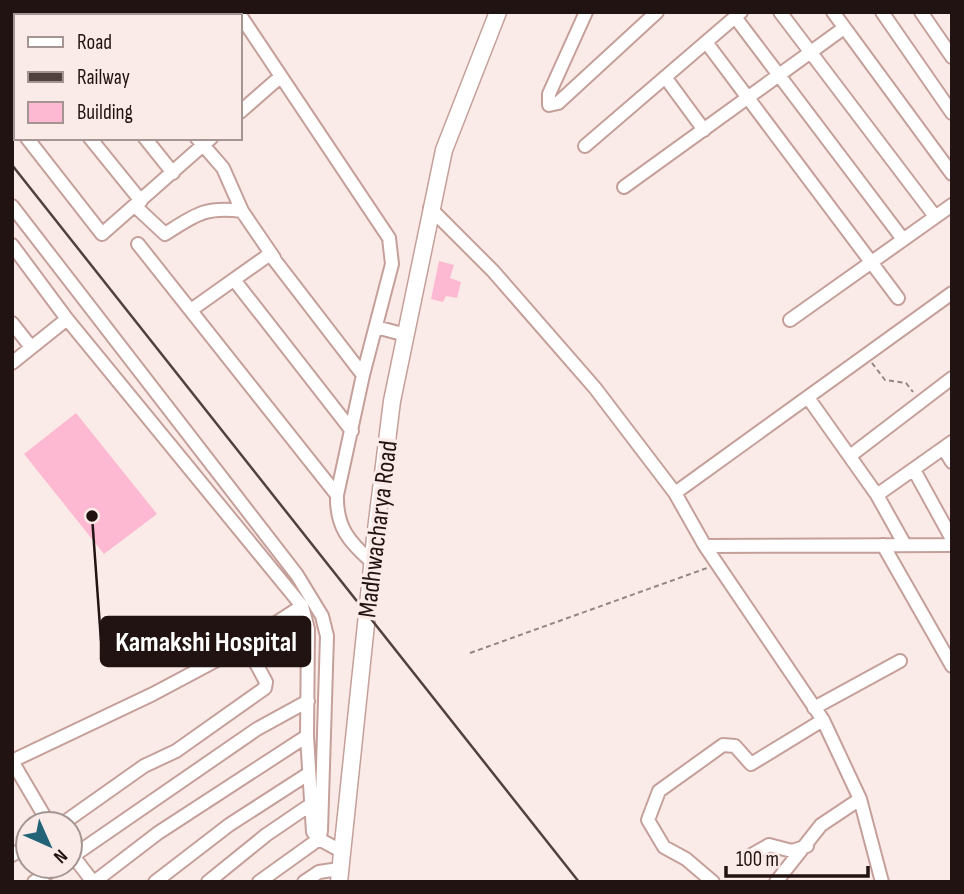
<svg xmlns="http://www.w3.org/2000/svg" width="964" height="894" font-family="'Sofia Sans Condensed',sans-serif">
	<style>
		.building { fill: #fcb9d1 }
		.lines { fill: none; stroke-linecap: round; stroke-linejoin: round }
		.minor-casing { stroke: #c5a09a; stroke-width: 16 }
		.major-casing { stroke: #c5a09a; stroke-width: 19 }
		.path { stroke: #948583; stroke-width: 2; stroke-dasharray: 5 3.5; stroke-linecap: butt }
		.minor { stroke: #fff; stroke-width: 12 }
		.major { stroke: #fff; stroke-width: 16 }
		.rail { stroke: #50413f; stroke-width: 2.5 }
		.labels { text-anchor: middle; stroke-width: 7; stroke-linejoin: round; paint-order: stroke }
		.street-label { font-size: 26px; fill: #211311; stroke: #fbebe8 }
		.leader { fill: none; stroke: #211311; stroke-width: 2.5 }
		.callout-dot { fill: #211311; stroke: #fbebe8; stroke-width: 2.5 }
		.callout { fill: #211311; stroke: #211311; stroke-width: 2.5 }
		.callout-label { font-size: 28px; text-anchor: middle; font-weight: bold; fill: #fff }
	</style>
	<rect width="100%" height="100%" fill="#fbebe8"/>
	<!-- building -->
	<path class="building" d="M439,261L454,265L450,278L461,282L457,298L446,296L443,302L431,299Z
		M76,413L157,514L104,554L24,454Z"/>
	<g class="lines">
		<defs>
			<path id="minor" d="M47,12L49,16
				M181,12L184,16
				M238,12L389,238L392,264L363,375L337,495C336,527 349,542 372,562
				M586,12L549,94V105L558,103L657,12
				M780,12L934,215
				M833,12L952,174
				M882,12L952,113
				M921,12L952,57
				M102,16L107,12
				M735,17L902,238
				M12,41L16,46
				M706,42L898,298
				M665,77L704,130
				M12,80L16,77
				M240,112L280,77
				M12,120L16,124
				M27,138L102,234L211,138
				M90,138L141,201
				M145,138L173,173
				M197,138L223,168L242,211L274,258
				M585,146L741,12
				M624,187L844,28
				M12,206L297,575L322,616L327,636L321,831L319,839L259,882
				M135,206L165,234C195,215 205,206 242,211
				M430,208L493,271L595,388L675,493L705,546L823,720L860,799L882,882
				M138,244L337,495
				M12,245L67,319L302,606L308,629L307,736L313,832L319,839L341,851
				M235,281L352,431
				M191,310L270,254L363,375
				M790,320L952,205
				M12,323L31,347
				M376,327L406,335
				M12,363L67,319
				M809,399L877,495L905,545
				M944,449L952,462
				M850,456L952,378
				M914,470L952,539
				M675,493L952,293
				M877,495L952,442
				M883,545L952,666
				M705,546L952,545
				M814,708L900,661
				M49,824L12,761L153,694L230,653L302,606
				M62,824L144,766L176,751L265,688L266,682L245,643
				M70,852L93,882
				M12,855L28,846
				M748,857L769,845L792,851L807,846
				M70,858L257,729L308,701
				M34,882L58,866
				M94,882L158,833L307,736
				M155,882L229,825L308,774
				M208,882L266,835L310,805
				M304,882L319,872L339,869
				M713,882L686,859L664,847L648,820L659,791L723,745L735,746L751,764L823,720
				M776,882L821,825L860,799"/>
			<path id="major" d="M339,882L375,538L392,401L444,150L498,12"/>
		</defs>
		<!-- minor casing -->
		<use href="#minor" class="minor-casing"/>
		<!-- major casing -->
		<use href="#major" class="major-casing"/>
		<!-- path -->
		<path class="path" d="M872,363L885,380L906,383L913,392
			M470,653L707,568"/>
		<!-- minor -->
		<use href="#minor" class="minor"/>
		<!-- major -->
		<use href="#major" class="major"/>
		<!-- rail -->
		<path class="rail" d="M12,165L579,882"/>
	</g>
	<g class="labels">
		<!-- street labels -->
		<g class="street-label">
			<text transform="translate(377 529) rotate(-83)" y="9">Madhwacharya Road</text>
		</g>
	</g>
	<!-- callouts -->
	<path class="leader" d="M92 516L101 641"/>
	<circle class="callout-dot" cx="92" cy="516" r="7"/>
	<rect class="callout" x="101" y="617" width="209" height="49" rx="7"/>
	<g class="callout-label">
		<text x="206" y="651">Kamakshi Hospital</text>
	</g>
	<!-- border -->
	<rect width="964" height="894" fill="none" stroke="#211311" stroke-width="28"/>
	<!-- legend -->
	<rect x="14" y="14" width="228" height="126" fill="#fbebe8" stroke="#a49592" stroke-width="2"/>
	<rect x="28" y="37" width="35" height="10" fill="#ffffff" stroke="#a49592" stroke-width="2"/>
	<text x="77" y="49" font-size="21" fill="#211311">Road</text>
	<rect x="28" y="72" width="35" height="10" fill="#50413f" stroke="#a49592" stroke-width="2"/>
	<text x="77" y="84" font-size="21" fill="#211311">Railway</text>
	<rect x="28" y="102" width="35" height="21" fill="#fcb9d1" stroke="#a49592" stroke-width="2"/>
	<text x="77" y="119" font-size="21" fill="#211311">Building</text>
	<!-- north arrow -->
	<g transform="translate(49 845) rotate(135)"><circle r="33" fill="#fbebe8" stroke="#a49592" stroke-width="2"/>
	<path d="M0-5L12 26L0 18L-12 26Z" fill="#236378"/>
	<text y="-10" font-size="19" font-weight="bold" text-anchor="middle" fill="#211311">N</text>
	</g>
	<!-- scale -->
	<path d="M726 866v10h142v-10" fill="none" stroke="#211311" stroke-width="3.5"/>
	<text x="736" y="866" font-size="21" fill="#211311" stroke="#fbebe8" stroke-width="5" paint-order="stroke">100 m</text>
</svg>
